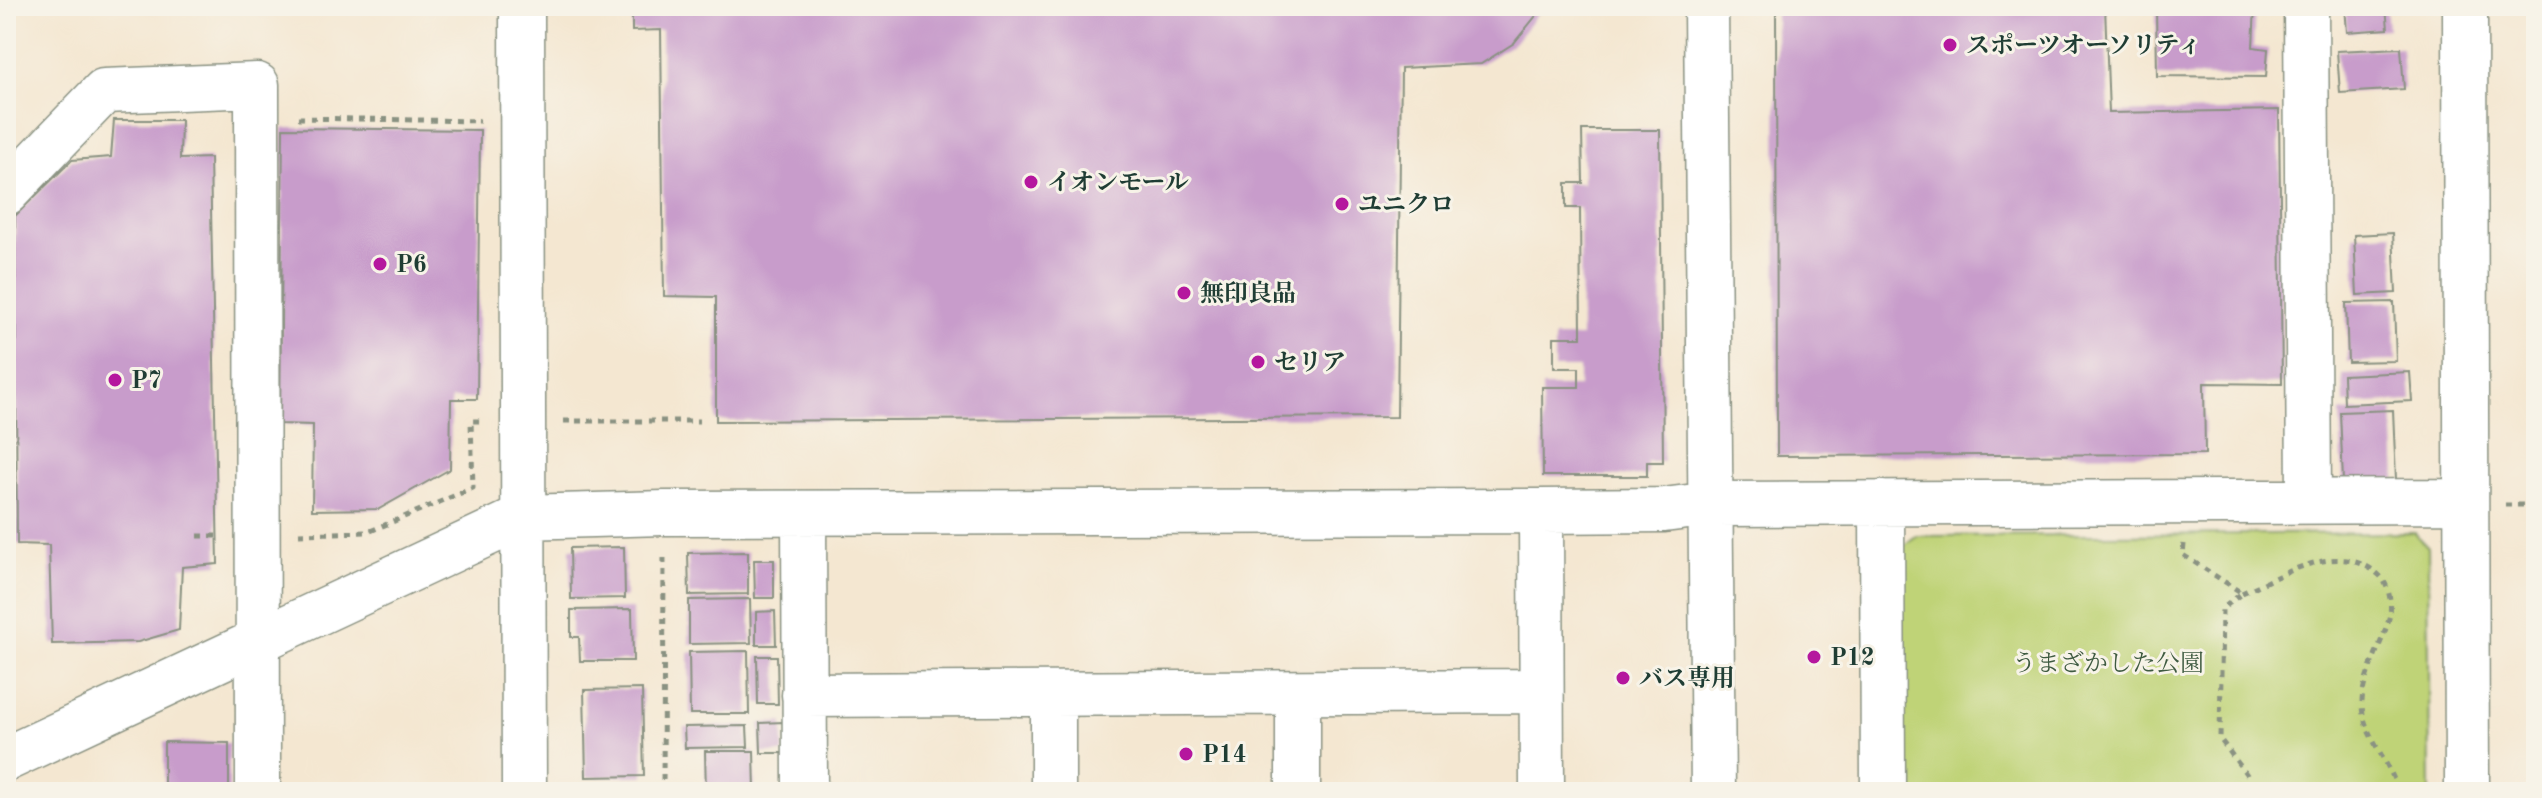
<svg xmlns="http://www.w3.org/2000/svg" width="2542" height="798" font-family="'Old Standard TT','Noto Serif JP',serif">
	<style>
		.green { fill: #bfd377; stroke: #6f8856; stroke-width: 2 }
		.building { fill: #c89ccb }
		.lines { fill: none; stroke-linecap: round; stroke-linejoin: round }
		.minor-casing { stroke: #8a9282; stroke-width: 47 }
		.path { stroke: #8a9282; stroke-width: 5; stroke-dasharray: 6 6; stroke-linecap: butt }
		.minor { stroke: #fff; stroke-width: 44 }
		.poi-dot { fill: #b5179e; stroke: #f7f3e8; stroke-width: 3 }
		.labels { text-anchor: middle; stroke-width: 6; stroke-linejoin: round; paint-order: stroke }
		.poi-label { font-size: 24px; font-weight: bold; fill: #1f3d34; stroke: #f7f3e8; text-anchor: start }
		.park-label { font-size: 24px; fill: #3f5b41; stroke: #f7f3e8 }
	</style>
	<rect width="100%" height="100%" fill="#f7f3e8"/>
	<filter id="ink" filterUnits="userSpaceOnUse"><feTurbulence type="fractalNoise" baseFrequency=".0125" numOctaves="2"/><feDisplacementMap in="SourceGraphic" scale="16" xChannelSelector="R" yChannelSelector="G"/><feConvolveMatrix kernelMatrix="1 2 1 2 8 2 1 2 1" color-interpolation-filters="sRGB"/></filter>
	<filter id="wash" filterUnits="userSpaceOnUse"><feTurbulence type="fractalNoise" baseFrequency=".006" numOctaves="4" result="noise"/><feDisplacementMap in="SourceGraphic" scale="32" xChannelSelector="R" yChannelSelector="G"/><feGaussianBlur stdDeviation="1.8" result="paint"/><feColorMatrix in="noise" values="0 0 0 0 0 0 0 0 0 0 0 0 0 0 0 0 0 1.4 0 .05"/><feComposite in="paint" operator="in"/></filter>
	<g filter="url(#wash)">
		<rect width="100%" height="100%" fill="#f4e7d1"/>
		<!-- green -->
		<path class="green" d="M2415,533L2428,547L2430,792H1904L1899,549L1916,536Z"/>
		<g id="blocks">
			<!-- building -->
			<path class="building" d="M632,6H1544L1514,43L1481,64L1401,68L1397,417L716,421V297L664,296L661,30L632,31Z
				M1776,6H2105L2109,113L2279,110L2282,384L2204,383L2205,454L1777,456Z
				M2156,6H2255L2253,47L2268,49L2266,77L2157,76Z
				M2345,6H2386L2388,29L2347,32Z
				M2401,48L2404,89L2340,93L2337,51Z
				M114,120H181L180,159L210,158L218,564L182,567L179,630L138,642L52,644L49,545L17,544L15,216L72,160L111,157Z
				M283,128L480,130L477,399H451L450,469L379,509L312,510L313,425L280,424Z
				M1582,130H1660L1663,462H1647V476H1543L1542,387H1579V368H1554V337H1581L1580,208H1566V183H1583Z
				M2393,233L2396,293L2357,295L2354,235Z
				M2394,302L2396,361L2348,362L2346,303Z
				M2410,372L2412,401L2344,404L2343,375Z
				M2393,410L2396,480L2343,481L2340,412Z
				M624,547L625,598L571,599L570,548Z
				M748,552V594L689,595L688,553Z
				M754,560H774V598H755Z
				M750,599L751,643L689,644V600Z
				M632,609L633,661H580L579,637H571V610Z
				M775,611L776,645H756V612Z
				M748,651L749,714H690L689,652Z
				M757,656H777L778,704H758Z
				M642,689L644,776L586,777L584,690Z
				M783,722V753H761L760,723Z
				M747,726L748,747L685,748L684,727Z
				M164,742L229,743V792H164Z
				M705,751H754L755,792H706Z"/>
		</g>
	</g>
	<g filter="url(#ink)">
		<use href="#blocks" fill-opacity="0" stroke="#8a9282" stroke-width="2"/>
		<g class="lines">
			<defs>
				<path id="minor" d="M522,6L524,792
					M1706,6L1713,792
					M2306,6L2309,500
					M2465,6L2467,792
					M6,193L104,91L257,85L258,792
					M1882,503L1883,792
					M1541,511L1542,792
					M804,513L805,792
					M1298,693V792
					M804,695L1541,691
					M1053,695V792
					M6,759L523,517L664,513L1541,511L1664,510L1711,504L2465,501"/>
			</defs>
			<!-- minor casing -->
			<use href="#minor" class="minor-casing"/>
			<!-- path -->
			<path class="path" d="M298,118L480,121
				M564,421H699
				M2505,505H2536
				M299,534L368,532L473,488L471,421H482
				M198,536H217
				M2184,544L2183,555L2242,593L2222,609L2220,739L2247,775L2253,792
				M2242,593C2283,575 2339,539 2379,575C2388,583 2392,601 2390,614C2384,643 2363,672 2362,702C2361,734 2391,761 2398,792
				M663,792L664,554"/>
			<!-- minor -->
			<use href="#minor" class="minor"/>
		</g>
	</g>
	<!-- markers -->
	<g class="poi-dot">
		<circle cx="1950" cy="45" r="8"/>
		<circle cx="1031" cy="182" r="8"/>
		<circle cx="1342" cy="204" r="8"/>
		<circle cx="380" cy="264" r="8"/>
		<circle cx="1184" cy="293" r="8"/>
		<circle cx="1258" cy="362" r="8"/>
		<circle cx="115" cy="380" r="8"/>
		<circle cx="1814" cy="657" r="8"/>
		<circle cx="1623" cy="678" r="8"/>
		<circle cx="1186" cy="754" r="8"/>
	</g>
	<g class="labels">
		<!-- poi labels -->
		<g class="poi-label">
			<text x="1966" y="53">スポーツオーソリティ</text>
			<text x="1047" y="190">イオンモール</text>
			<text x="1358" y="212">ユニクロ</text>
			<text x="396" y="272">P6</text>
			<text x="1200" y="301">無印良品</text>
			<text x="1274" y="370">セリア</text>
			<text x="131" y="388">P7</text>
			<text x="1830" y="665">P12</text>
			<text x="1639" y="686">バス専用</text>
			<text x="1202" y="762">P14</text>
		</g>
		<!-- park labels -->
		<g class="park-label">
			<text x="2108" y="671">うまざかした公園</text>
		</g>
	</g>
	<!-- margin -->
	<rect width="2542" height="798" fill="none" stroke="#f7f3e8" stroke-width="32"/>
</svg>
